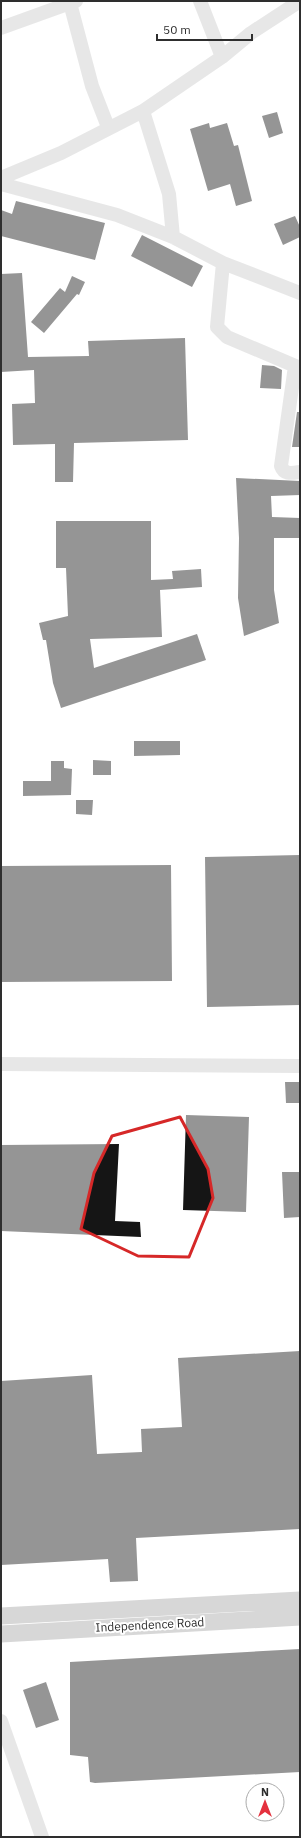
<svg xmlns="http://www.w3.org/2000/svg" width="301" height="1838" font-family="'IBM Plex Sans',sans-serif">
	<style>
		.building { fill: #151515 }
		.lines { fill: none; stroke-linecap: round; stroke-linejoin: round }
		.minor { stroke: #cbcbcb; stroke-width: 14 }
		.major { stroke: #a6a6a6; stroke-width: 17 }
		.marked { fill: none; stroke: #d62828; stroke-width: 3; stroke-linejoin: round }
		.labels { text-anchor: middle; stroke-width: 4; stroke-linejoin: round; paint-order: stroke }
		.street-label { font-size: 12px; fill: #2e2e2e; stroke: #fff }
	</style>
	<rect width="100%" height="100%" fill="#fff"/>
	<!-- building -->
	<path class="building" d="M277,112L283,133L269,138L262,116Z
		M209,123L210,128L227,123L234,146L238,145L252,201L236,206L230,184L208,191L190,129Z
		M16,201L105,223L95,260L1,236V210L12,214Z
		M295,216L300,227V237L283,245L274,224Z
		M142,235L203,266L192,287L131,256Z
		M22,273L28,357L89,356L88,341L185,338L188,440L74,443L73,482H55V444L13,445L12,404L35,403L34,370L1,372V274Z
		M72,276L85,282L79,295L77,294L44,333L31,322L60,288L65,292Z
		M262,365L274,366L282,370L281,389L260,388Z
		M297,412H300V447H292Z
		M236,478L300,481V495L271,496L272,517L300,518V538H274V590L279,623L244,636L238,598L239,538Z
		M56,521H151V580L173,579L172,571L201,569L202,587L160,590L162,637L90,639L94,668L197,634L206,660L61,708L53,683L46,640H43L39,623L68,616L66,568H56Z
		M134,741H180V755L134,756Z
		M93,760L111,761V775H93Z
		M51,761H64V768L72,769L71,795L23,796V781H51Z
		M76,800H93L92,815L76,814Z
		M300,855V1005L207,1007L205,857Z
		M171,865L172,981L1,982V866Z
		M285,1082H300V1103H286Z
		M186,1115L249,1117L246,1212L183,1210Z
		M119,1144L115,1221L140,1222L141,1237L1,1231V1145Z
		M282,1172H300V1217L284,1218Z
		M300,1351V1529L136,1538L138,1581L110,1582L108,1559L1,1565V1381L92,1375L97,1454L142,1452L141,1429L182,1427L178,1358Z
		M300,1649V1772L95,1783L90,1782L88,1757L70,1755V1662Z
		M46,1682L59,1720L36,1728L23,1690Z"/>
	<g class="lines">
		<!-- minor -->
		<path class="minor" d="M200,1L222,57
			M70,3L92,86L108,127
			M1,28L76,1
			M143,111L169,194L173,237
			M1,178L61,153L143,111L222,57L251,33L300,1
			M1,184L117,215L173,237L223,263L300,293
			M223,263L217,327L227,337L300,368
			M295,366L281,466C284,475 292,473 300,472
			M1,1064L300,1066
			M1,1721L42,1837"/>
		<!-- major -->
		<path class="major" d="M1,1616L300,1600
			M1,1634L300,1617"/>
	</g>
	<!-- marked area -->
	<path d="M0 0H301V1838H0ZM180,1117L208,1169L213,1198L189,1257L138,1256L81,1229L94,1173L112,1136Z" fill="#fff" fill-opacity=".55" fill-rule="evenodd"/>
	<path class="marked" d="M180,1117L208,1169L213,1198L189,1257L138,1256L81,1229L94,1173L112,1136Z"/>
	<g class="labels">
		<!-- street labels -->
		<g class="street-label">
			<text transform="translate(150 1625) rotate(-3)" y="4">Independence Road</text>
		</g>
	</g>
	<!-- border -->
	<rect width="301" height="1838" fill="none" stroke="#2e2e2e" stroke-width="4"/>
	<!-- north arrow -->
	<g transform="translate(265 1802)"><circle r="19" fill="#ffffff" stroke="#ababab"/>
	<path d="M0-3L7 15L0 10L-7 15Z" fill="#e4313e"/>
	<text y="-6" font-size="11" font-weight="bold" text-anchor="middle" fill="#2e2e2e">N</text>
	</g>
	<!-- scale -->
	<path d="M157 34v6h95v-6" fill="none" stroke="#2e2e2e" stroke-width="2"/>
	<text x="163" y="34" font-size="12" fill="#2e2e2e" stroke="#ffffff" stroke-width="3" paint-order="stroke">50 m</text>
</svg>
